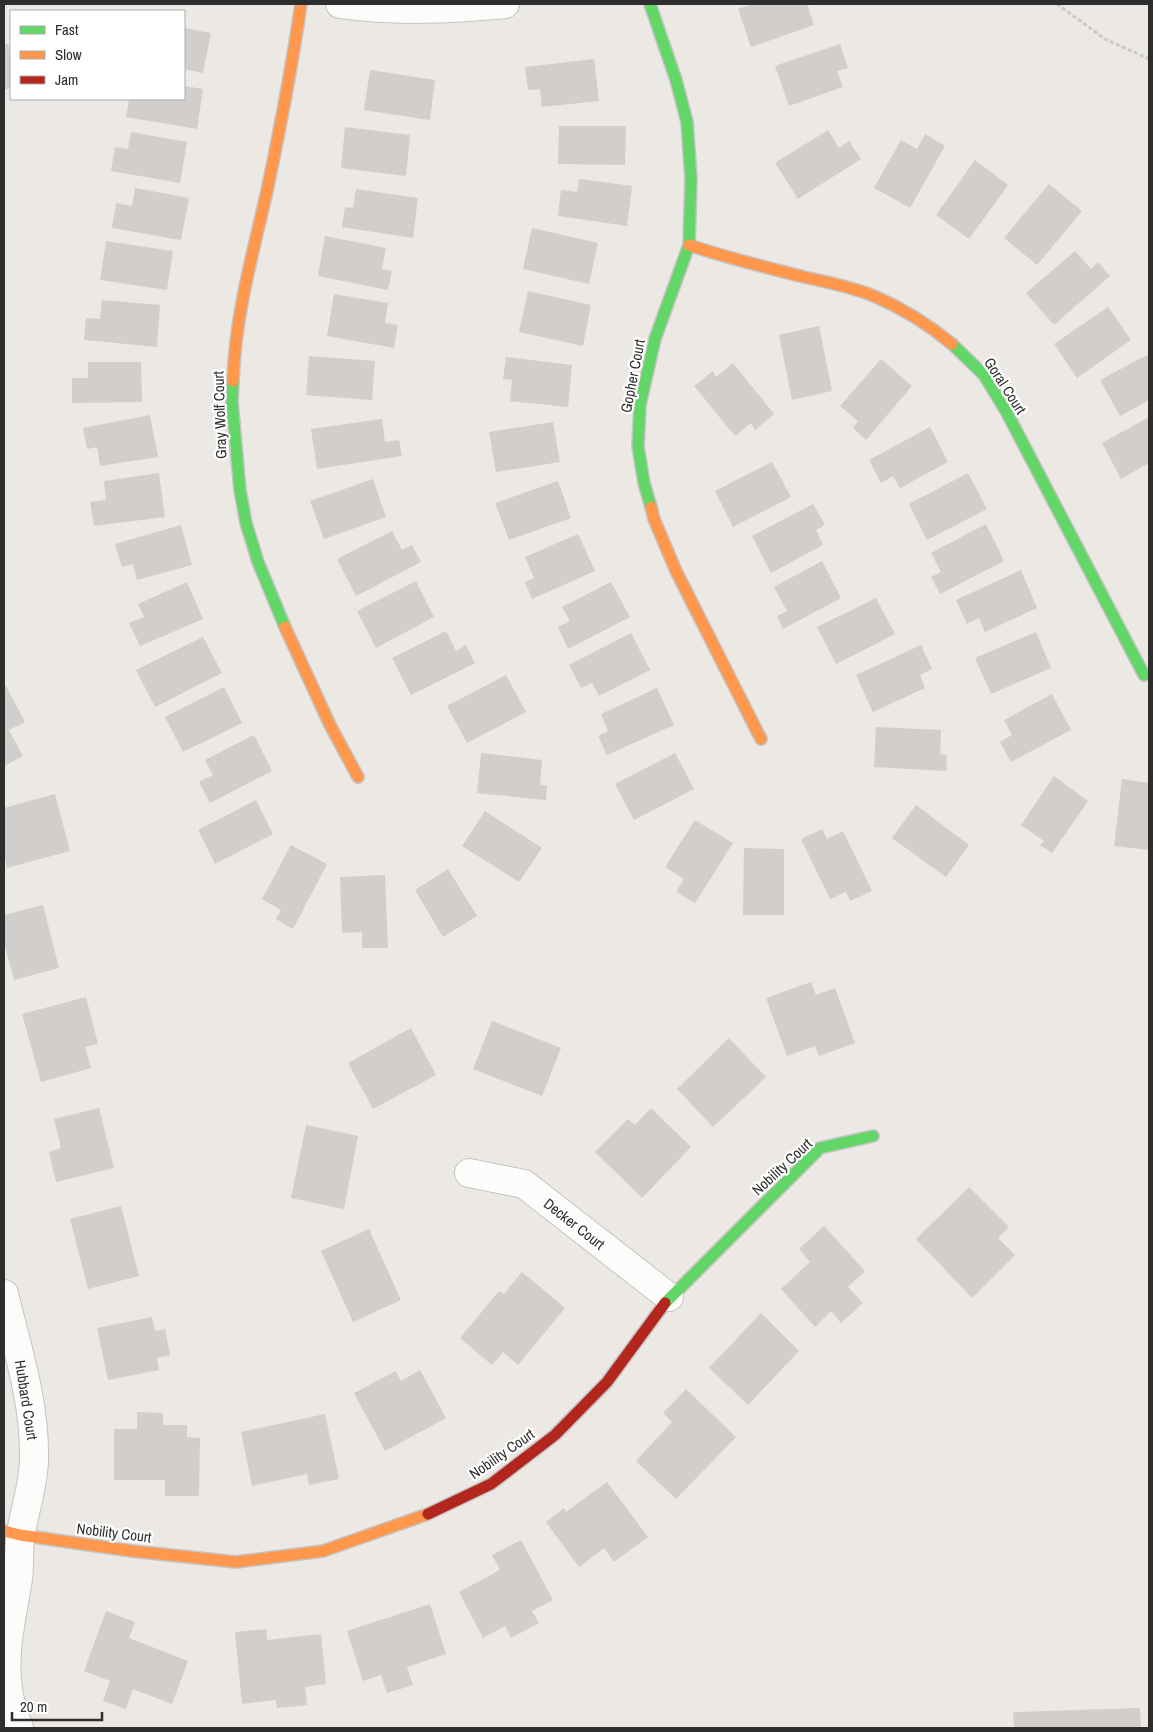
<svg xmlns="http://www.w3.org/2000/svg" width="1153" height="1732" font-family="'Archivo Narrow',sans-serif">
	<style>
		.building { fill: #d1cecb }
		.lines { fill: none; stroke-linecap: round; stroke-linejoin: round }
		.street-casing { stroke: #c5c4c5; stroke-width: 30 }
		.fast-casing { stroke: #c5c4c5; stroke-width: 14 }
		.slow-casing { stroke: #c5c4c5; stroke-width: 14 }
		.jam-casing { stroke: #c5c4c5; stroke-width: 14 }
		.path { stroke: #c9c9c8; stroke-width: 3; stroke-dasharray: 4 2.5; stroke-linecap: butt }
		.street { stroke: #fcfcfb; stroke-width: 28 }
		.fast { stroke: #63d668; stroke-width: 11 }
		.slow { stroke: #ff974d; stroke-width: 11 }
		.jam { stroke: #b3261e; stroke-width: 11 }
		.labels { text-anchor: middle; stroke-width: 4.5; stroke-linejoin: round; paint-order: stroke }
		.street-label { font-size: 15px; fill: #2e2e2e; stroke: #fff }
	</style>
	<rect width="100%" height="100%" fill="#ece8e4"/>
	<!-- building -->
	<path class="building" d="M752,4H807L814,25L751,47L738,9Z
		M184,28L211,33L203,73L184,69Z
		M8,44L11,56V88L4,90V45Z
		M840,44L848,68L837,71L843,87L789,106L775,66Z
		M594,59L599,101L542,107L540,89L528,90L525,67Z
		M370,70L435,80L430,120L364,110Z
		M184,86L203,89L197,129L126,117L129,99H184Z
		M559,126H626L625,165L558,164Z
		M345,127L410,135L406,176L341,168Z
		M828,130L839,148L849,141L861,159L798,199L775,163Z
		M131,132L187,142L180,183L111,171L115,147L128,149Z
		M925,134L945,146L910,208L874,188L901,140L917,149Z
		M975,160L1008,185L969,239L936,215Z
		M579,179L632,186L627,226L558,216L561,190L577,192Z
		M1049,184L1082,211L1037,265L1004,238Z
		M135,188L189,198L181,240L112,228L116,203L132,206Z
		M356,189L418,198L413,238L342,227L345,207L353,208Z
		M532,228L598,243L589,284L523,269Z
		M325,236L386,248L382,269L392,271L388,290L318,276Z
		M106,241L173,251L167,290L100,280Z
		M1075,251L1091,269L1098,262L1110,276L1054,325L1026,293Z
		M528,291L591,305L583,346L519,332Z
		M334,294L388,303L385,323L398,325L394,348L327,336Z
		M102,300L160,305L157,347L84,340L86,318L100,319Z
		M1108,307L1131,340L1077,378L1054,344Z
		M819,326L832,391L792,400L779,335Z
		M1149,354V400L1120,416L1100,380Z
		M309,356L375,361L372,400L306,395Z
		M506,357L572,365L568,407L510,401L512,380L503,379Z
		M881,359L912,386L866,440L853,428L858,421L840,406Z
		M88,362H141L142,402L72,403V378H88Z
		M733,363L774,414L755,430L751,423L735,436L694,386L713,371L716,377Z
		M150,415L158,457L100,466L97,447L87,449L83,428Z
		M1149,417V463L1121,479L1102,443Z
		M382,419L385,442L399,440L402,456L317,469L311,429Z
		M553,422L560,462L496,472L489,432Z
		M930,427L948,462L900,488L893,476L881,483L869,460Z
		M772,462L791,497L733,527L715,491Z
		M159,473L165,517L94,526L90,502L106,500L104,481Z
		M968,473L987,509L927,540L909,504Z
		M373,479L386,517L324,539L310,501Z
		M558,481L571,518L509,540L495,503Z
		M813,504L825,525L816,530L823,545L771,573L752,536Z
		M986,524L1004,561L940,594L931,577L941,572L931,553Z
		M181,525L192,565L137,580L133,564L122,567L115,544Z
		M392,531L402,550L412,545L421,562L356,596L337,559Z
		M578,534L595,571L532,599L525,582L534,578L525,557Z
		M822,561L841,598L783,629L777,616L787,611L774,587Z
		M1021,570L1037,608L985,632L979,618L967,624L956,600Z
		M416,581L434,617L376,648L357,611Z
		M187,582L203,619L140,646L129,623L144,617L138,604Z
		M611,582L630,617L568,649L558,627L570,621L562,607Z
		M876,598L895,634L836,664L817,627Z
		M446,631L456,651L466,645L475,663L411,695L392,658Z
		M1036,632L1051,668L991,694L975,658Z
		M631,633L650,670L599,696L592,683L581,688L569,665Z
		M203,637L222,673L155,707L136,670Z
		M921,645L932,669L920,675L925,688L873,712L856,675Z
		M506,675L526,712L467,743L447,706Z
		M6,686L25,722L9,730L23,756L4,766V687Z
		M224,687L242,723L183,752L165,717Z
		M657,688L674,725L607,755L598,736L608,731L601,714Z
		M1052,694L1071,730L1011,762L1000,742L1012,735L1004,720Z
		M876,727L941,730L940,754L947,755L946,771L874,767Z
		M254,735L272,771L210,803L199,782L213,775L205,760Z
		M481,753L542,760L540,785L547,786L546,800L477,793Z
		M675,753L694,789L634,820L615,784Z
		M1054,776L1088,801L1052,853L1040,845L1044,841L1021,825Z
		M1122,779L1149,783V850L1114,846Z
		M55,794L70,851L7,868L4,855V808Z
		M256,800L273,834L215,864L198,830Z
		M916,805L969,845L946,877L892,838Z
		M485,811L542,848L519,882L462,846Z
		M695,820L733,843L695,903L676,892L684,879L665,867Z
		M822,829L827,839L843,831L872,891L850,901L846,892L830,899L801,839Z
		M291,845L327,864L293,929L276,919L281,910L262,899Z
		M744,848L784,849V915H743Z
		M448,869L477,916L443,937L415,890Z
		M385,875L388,948H362V932L342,933L340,877Z
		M43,905L59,968L14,980L4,943V915Z
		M811,982L816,995L835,988L855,1043L819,1056L815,1046L787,1056L766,998Z
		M86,997L98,1044L85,1047L91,1068L41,1082L22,1014Z
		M492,1021L561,1048L542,1096L473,1069Z
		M411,1028L436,1075L373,1109L348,1063Z
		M729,1038L766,1077L713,1127L677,1089Z
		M99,1108L114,1168L56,1182L49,1152L61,1148L54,1119Z
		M651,1108L691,1147L642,1198L595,1152L628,1119L635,1125Z
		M306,1125L358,1136L344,1209L291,1198Z
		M969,1187L1009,1227L998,1238L1015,1255L972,1298L916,1239Z
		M121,1206L139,1276L88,1289L70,1219Z
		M824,1226L865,1271L848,1287L863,1303L841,1323L831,1311L815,1327L781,1289L810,1262L799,1249Z
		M369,1229L401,1300L353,1322L321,1251Z
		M522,1272L565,1308L518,1365L503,1352L492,1365L460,1338L499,1291L504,1294Z
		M761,1313L799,1351L748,1405L709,1368Z
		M152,1317L155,1331L165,1329L170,1355L157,1358L159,1370L108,1380L97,1328Z
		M420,1370L446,1418L385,1451L354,1393L396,1371L401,1381Z
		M686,1389L736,1437L676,1499L636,1461L672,1422L663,1413Z
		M137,1412L163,1413V1425H187V1437L200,1438L199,1496H165V1480H114V1429H137Z
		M325,1414L339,1479L309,1485L307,1474L252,1486L241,1432Z
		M607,1482L648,1537L614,1562L604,1548L579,1567L546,1522L564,1508L566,1512Z
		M521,1540L553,1600L532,1611L539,1623L511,1638L505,1626L483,1638L459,1592L500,1570L492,1555Z
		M430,1604L446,1654L407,1667L413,1685L387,1693L381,1675L363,1681L347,1631Z
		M106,1611L135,1622L129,1638L188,1661L172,1704L133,1689L126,1709L103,1701L110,1681L84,1671Z
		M266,1629L267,1640L321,1634L326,1684L305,1687L307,1705L277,1708L276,1700L242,1704L235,1632Z
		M1140,1708L1141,1728H1014L1013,1712Z"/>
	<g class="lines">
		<defs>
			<path id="street" d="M340,4C395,12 451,9 505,4
				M469,1173L524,1184L669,1297
				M4,1294C17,1348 35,1402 34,1458C34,1484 25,1508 21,1533C18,1548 20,1564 18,1579C13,1612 4,1646 7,1680C8,1697 13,1713 19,1728"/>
			<path id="fast" d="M650,4L676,80L687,122L691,179L689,245L655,339L640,405L638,446L644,483L651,507
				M952,344L984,375L1007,413L1144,675
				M233,381L232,402L240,490L246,523L258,562L285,627
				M665,1303L820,1148L873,1136"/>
			<path id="slow" d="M689,245C727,258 765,267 804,277C827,282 852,287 874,296C902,308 929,325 952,344
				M233,381C235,316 253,253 267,191C280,129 292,66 301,4
				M651,507L654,519L676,571L761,739
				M285,627L330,725L358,777
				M4,1531L20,1535L132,1551L236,1562L323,1551L428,1514"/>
			<path id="jam" d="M428,1514L491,1484L555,1435L607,1382L665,1303"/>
		</defs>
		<!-- street casing -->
		<use href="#street" class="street-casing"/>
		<!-- fast casing -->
		<use href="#fast" class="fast-casing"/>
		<!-- slow casing -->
		<use href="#slow" class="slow-casing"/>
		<!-- jam casing -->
		<use href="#jam" class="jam-casing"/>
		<!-- path -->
		<path class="path" d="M1057,4L1105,39L1149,59"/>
		<!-- street -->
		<use href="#street" class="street"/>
		<!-- fast -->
		<use href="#fast" class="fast"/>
		<!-- slow -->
		<use href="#slow" class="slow"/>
		<!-- jam -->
		<use href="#jam" class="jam"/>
	</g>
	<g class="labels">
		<!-- street labels -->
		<g class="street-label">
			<text transform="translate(633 376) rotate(-79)" y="5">Gopher Court</text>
			<text transform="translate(1005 386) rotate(57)" y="5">Goral Court</text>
			<text transform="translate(220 415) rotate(-92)" y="5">Gray Wolf Court</text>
			<text transform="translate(782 1167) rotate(-43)" y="5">Nobility Court</text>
			<text transform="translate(574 1224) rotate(38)" y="5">Decker Court</text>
			<text transform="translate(26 1400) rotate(81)" y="5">Hubbard Court</text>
			<text transform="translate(502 1454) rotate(-35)" y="5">Nobility Court</text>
			<text transform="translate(114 1533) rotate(7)" y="5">Nobility Court</text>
		</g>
	</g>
	<!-- border -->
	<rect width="1153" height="1732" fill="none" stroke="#2e2e2e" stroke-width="10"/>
	<!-- legend -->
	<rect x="10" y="10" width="175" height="90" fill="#ffffff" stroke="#ababab"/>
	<rect x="20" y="26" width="25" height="8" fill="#63d668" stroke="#ababab"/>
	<text x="55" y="35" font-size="15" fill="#2e2e2e">Fast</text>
	<rect x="20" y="51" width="25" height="8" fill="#ff974d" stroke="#ababab"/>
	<text x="55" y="60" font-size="15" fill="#2e2e2e">Slow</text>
	<rect x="20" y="76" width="25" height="8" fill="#b3261e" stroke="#ababab"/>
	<text x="55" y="85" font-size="15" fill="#2e2e2e">Jam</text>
	<!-- scale -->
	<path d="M12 1712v8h90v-8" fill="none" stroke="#2e2e2e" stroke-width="2.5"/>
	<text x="20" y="1712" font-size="15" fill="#2e2e2e" stroke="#ffffff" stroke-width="4" paint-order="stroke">20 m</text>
</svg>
